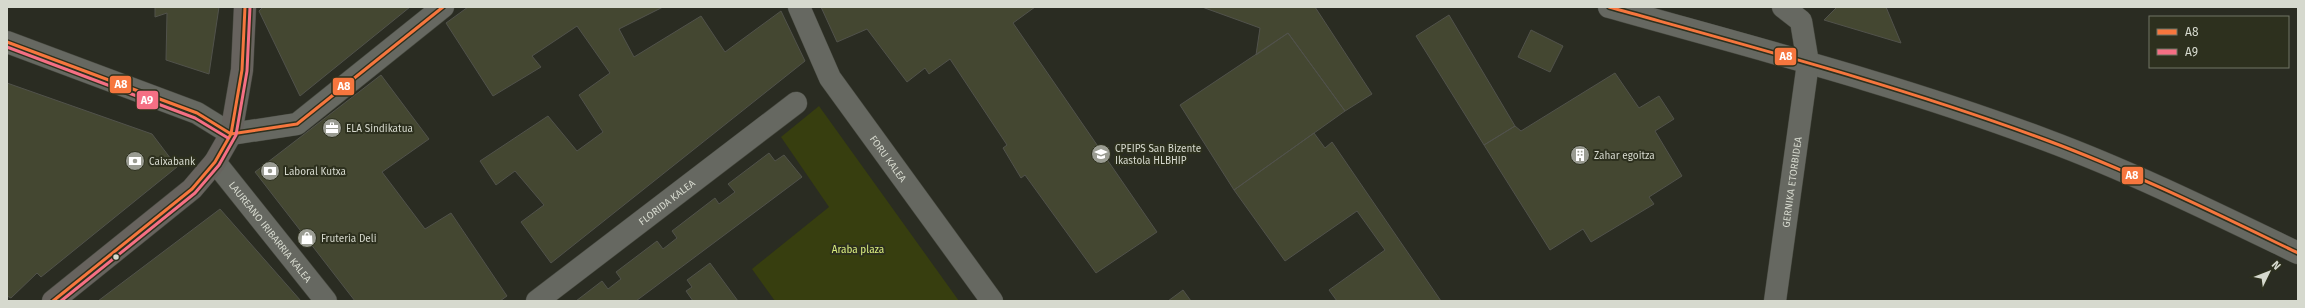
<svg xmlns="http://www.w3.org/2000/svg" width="2305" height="308" font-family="'Fira Sans',sans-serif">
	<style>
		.green { fill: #373e0f }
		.building { fill: #444731; stroke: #51524b }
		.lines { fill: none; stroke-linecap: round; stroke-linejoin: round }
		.minor-casing { stroke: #45473e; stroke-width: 23 }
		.major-casing { stroke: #45473e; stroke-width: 23 }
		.minor { stroke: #666861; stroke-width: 22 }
		.major { stroke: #67635e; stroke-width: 22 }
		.bus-1-casing { stroke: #2d301e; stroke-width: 6 }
		.bus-2-casing { stroke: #2d301e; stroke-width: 6 }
		.bus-1 { stroke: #f6763e; stroke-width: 3 }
		.bus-2 { stroke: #f56f84; stroke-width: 3 }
		.bus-dot { fill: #d6d9ce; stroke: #2d301e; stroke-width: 1.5 }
		.labels { text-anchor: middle; stroke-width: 4; stroke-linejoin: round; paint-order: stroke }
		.poi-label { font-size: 10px; fill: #d6d9ce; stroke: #2d301e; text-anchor: start }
		.street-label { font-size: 10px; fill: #d6d9ce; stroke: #2d301e }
		.park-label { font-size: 10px; fill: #dcef81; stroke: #2d301e }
		.line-badge { stroke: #2d301e; stroke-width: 1.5 }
		.badge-label { font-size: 11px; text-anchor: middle; font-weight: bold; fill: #fff }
	</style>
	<rect width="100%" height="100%" fill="#2a2c22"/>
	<!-- green -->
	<path class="green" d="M819,106L959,301H775L752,269L829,207L781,137Z"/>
	<!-- building -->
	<path class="building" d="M155,7H219L209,74L166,60L167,13L155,17Z
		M263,7H410L300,96L259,11Z
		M468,7H663L619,29L634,57L701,16L725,52L781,11L805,61L551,263L521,222L544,205L515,171L496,185L480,161L548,116L577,151L603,132L579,95L610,73L577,26L532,56L541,67L493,96L446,23Z
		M821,7H1035L1013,23L1157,232L1096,273L1025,175L1021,178L1003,148L1007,145L950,59L929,74L925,68L907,82L867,29L837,42Z
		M1202,7H1315L1372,94L1345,111L1288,33L1256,55L1260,28Z
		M1837,7H1886L1901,43L1824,20Z
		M1449,15L1515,126L1484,145L1416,36Z
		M1531,30L1563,46L1550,72L1518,57Z
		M1288,33L1345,111L1234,190L1180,105Z
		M1615,73L1639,108L1659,96L1674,119L1655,131L1682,176L1649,197L1654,204L1591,242L1583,229L1550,250L1484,145L1515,126L1521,131Z
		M381,75L429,139L382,172L425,229L451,213L507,296L500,301H355L255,172Z
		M7,83L152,134L177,167L41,277L37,273L11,298L7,296Z
		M1314,133L1325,148L1332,142L1441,301H1337L1329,290L1385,250L1357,211L1285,261L1234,190Z
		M769,153L775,161L784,155L802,177L636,301H576L602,281L608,289L621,279L616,272L657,241L663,249L677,238L672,231L715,198L719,204L735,192L728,184Z
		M220,209L301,301H98Z
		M710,263L738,301H693L686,291L692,287L687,280Z
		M1183,290L1191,301H1168Z"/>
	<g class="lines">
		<defs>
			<g id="minor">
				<path id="s1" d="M799,7L830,78L992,301"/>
				<path d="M1609,7C1755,48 1903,86 2046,140C2132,172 2215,213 2298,253"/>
				<path d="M7,42L197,113L231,134L297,124L443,7"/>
				<path id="s2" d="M215,162L326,301"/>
				<path id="s3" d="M537,301L796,103"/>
				<path id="s4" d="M1775,301L1808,63L1801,21L1783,7"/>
			</g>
			<path id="major" d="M53,301L192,189L215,162L231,134L242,70L245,7"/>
		</defs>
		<!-- minor casing -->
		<use href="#minor" class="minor-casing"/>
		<!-- major casing -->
		<use href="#major" class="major-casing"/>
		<!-- minor -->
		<use href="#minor" class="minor"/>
		<!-- major -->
		<use href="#major" class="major"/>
		<defs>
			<path id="bus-1" d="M1609,7C1756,48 1903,87 2046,140C2132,172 2215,213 2298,253
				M7,42L197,113L231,134
				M231,134L297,124L443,7
				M53,301L192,189L215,162L231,134L242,70L245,7"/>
			<path id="bus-2" d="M7,47L195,118L228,138
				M61,301L195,193L219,165L236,135L247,71L250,7"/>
		</defs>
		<!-- bus-1 casing -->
		<use href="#bus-1" class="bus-1-casing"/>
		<!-- bus-2 casing -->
		<use href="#bus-2" class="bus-2-casing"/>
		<!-- bus-1 -->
		<use href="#bus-1" class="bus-1"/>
		<!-- bus-2 -->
		<use href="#bus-2" class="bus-2"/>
	</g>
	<!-- icons -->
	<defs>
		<symbol id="office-disc" viewBox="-11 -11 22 22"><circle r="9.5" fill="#9a9c92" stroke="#2d301e"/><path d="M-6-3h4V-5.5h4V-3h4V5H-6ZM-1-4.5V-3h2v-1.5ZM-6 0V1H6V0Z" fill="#fff"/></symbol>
		<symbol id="school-disc" viewBox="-11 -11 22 22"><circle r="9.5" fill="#9a9c92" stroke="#2d301e"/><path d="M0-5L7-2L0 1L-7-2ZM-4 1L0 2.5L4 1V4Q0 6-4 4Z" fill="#fff"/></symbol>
		<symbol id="building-disc" viewBox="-11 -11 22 22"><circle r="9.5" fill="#9a9c92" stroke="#2d301e"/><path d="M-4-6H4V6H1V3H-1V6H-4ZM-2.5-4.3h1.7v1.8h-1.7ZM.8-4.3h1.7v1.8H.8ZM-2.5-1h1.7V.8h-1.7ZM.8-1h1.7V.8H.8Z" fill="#fff"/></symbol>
		<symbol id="bank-disc" viewBox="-11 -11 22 22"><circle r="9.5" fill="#9a9c92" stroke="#2d301e"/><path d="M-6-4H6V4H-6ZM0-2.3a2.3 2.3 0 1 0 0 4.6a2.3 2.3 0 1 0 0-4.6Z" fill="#fff"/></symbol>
		<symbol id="shop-disc" viewBox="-11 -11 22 22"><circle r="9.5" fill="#9a9c92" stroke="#2d301e"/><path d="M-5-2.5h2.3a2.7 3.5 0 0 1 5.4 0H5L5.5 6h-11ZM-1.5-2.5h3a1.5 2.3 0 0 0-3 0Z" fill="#fff"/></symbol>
	</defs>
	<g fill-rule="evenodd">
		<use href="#office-disc" x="321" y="117" width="22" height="22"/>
		<use href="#school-disc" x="1090" y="143" width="22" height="22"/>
		<use href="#building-disc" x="1569" y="144" width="22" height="22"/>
		<use href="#bank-disc" x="124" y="150" width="22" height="22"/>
		<use href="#bank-disc" x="259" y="160" width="22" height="22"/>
		<use href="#shop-disc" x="296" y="227" width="22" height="22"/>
	</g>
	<!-- markers -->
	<circle class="bus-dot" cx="116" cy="257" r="3.5"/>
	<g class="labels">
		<!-- poi labels -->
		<g class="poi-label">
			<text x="346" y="132">ELA Sindikatua</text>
			<text x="1115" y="152">CPEIPS San Bizente<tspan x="1115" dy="12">Ikastola HLBHIP</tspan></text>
			<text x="1594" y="159">Zahar egoitza</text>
			<text x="149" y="165">Caixabank</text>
			<text x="284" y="175">Laboral Kutxa</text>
			<text x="321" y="242">Fruteria Deli</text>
		</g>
		<!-- street labels -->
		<g class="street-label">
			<text dy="4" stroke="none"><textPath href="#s1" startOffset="177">FORU KALEA</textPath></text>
			<text dy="4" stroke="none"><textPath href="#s4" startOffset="120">GERNIKA ETORBIDEA</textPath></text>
			<text dy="4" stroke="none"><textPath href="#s3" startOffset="163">FLORIDA KALEA</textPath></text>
			<text dy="4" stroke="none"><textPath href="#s2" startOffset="89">LAUREANO IRIBARRIA KALEA</textPath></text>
		</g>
		<!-- park labels -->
		<g class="park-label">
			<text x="858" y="253">Araba plaza</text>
		</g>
	</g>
	<g class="line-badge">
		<rect x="1774" y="47" width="23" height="19" rx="4" fill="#f6763e"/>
		<rect x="109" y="75" width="23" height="19" rx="4" fill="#f6763e"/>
		<rect x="332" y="77" width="23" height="19" rx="4" fill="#f6763e"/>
		<rect x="136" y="90" width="23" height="20" rx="4" fill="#f56f84"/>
		<rect x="2121" y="166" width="23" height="19" rx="4" fill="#f6763e"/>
	</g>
	<g class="badge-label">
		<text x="1786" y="60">A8</text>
		<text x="121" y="88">A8</text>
		<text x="344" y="90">A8</text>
		<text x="147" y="104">A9</text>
		<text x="2132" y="179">A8</text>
	</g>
	<!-- border -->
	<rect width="2305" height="308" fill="none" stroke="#d6d9ce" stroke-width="16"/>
	<!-- legend -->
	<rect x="2149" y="16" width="140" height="52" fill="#2d301e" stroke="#717464"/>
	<rect x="2157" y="29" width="20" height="6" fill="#f6763e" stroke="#717464"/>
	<text x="2185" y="36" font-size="12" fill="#d6d9ce">A8</text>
	<rect x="2157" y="49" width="20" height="6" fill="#f56f84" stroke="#717464"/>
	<text x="2185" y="56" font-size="12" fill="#d6d9ce">A9</text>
	<!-- north arrow -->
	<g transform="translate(2269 272) rotate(47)" stroke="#2d301e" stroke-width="3" paint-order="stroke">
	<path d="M0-3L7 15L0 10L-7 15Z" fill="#d6d9ce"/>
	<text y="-6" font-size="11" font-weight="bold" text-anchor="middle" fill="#d6d9ce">N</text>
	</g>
</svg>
